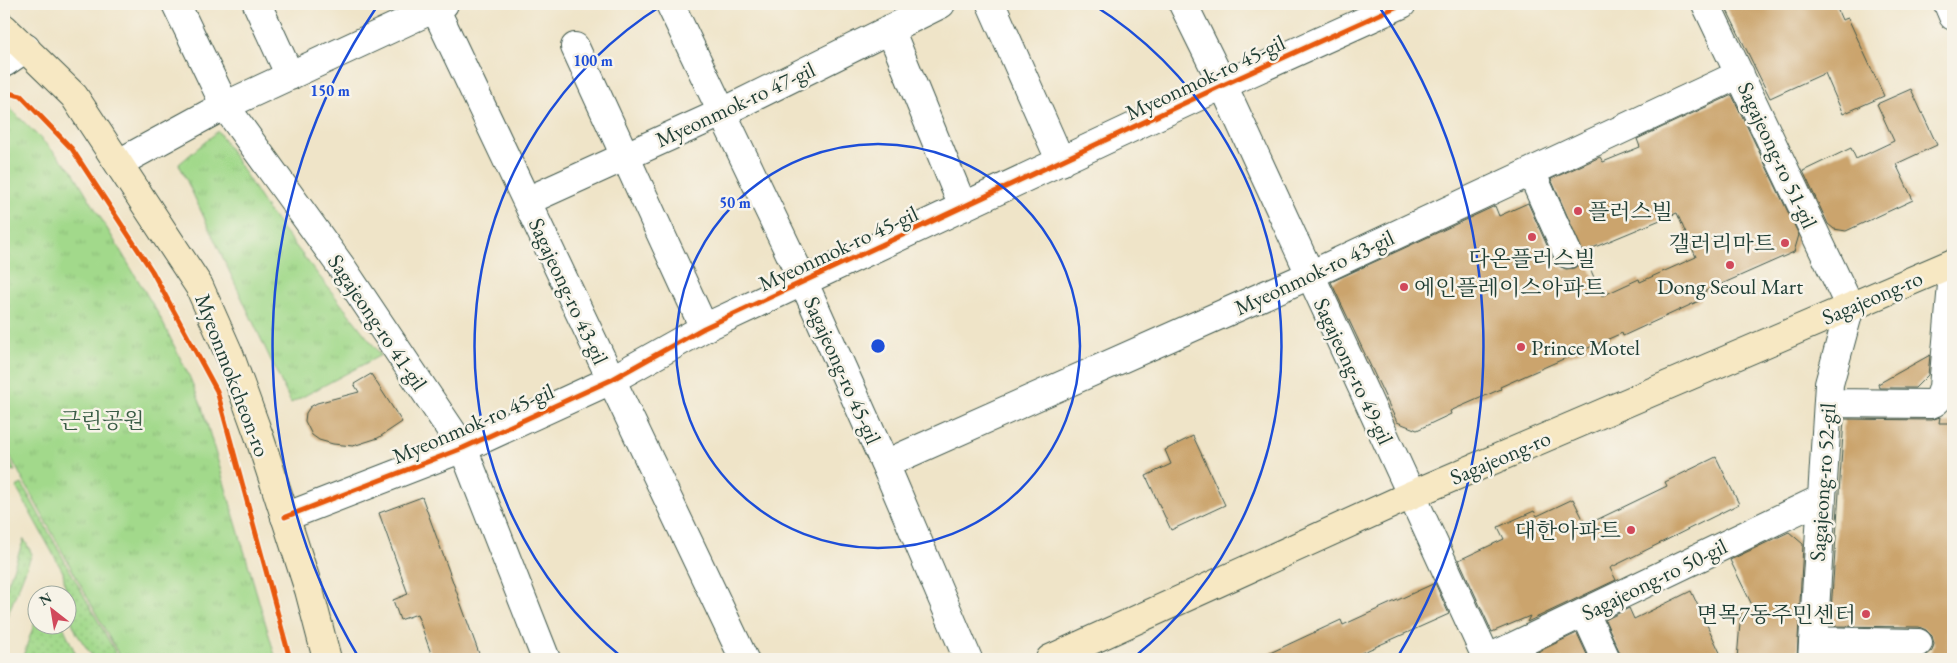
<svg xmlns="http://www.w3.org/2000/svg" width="1957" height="663" font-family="'EB Garamond','Noto Serif KR',serif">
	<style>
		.grass { fill: url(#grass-dots); stroke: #608b60 }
		.park { fill: url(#park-tufts); stroke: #608b60 }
		.building { fill: #cba46d }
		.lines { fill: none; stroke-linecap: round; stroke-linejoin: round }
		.minor-casing { stroke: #3e564a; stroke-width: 30 }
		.tertiary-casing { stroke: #3e564a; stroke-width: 30 }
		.secondary-casing { stroke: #3e564a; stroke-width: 30 }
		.minor { stroke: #fff; stroke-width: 28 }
		.tertiary { stroke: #fff; stroke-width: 28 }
		.secondary { stroke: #f7e8c3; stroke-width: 28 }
		.cycleway-casing { stroke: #f7f3e8; stroke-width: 8 }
		.cycleway { stroke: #e8590c; stroke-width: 5 }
		.ring { fill: none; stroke: #1d4ed8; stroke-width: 2.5 }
		.poi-dot { fill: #d1495b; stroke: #f7f3e8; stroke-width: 2 }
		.labels { text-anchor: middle; stroke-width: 5; stroke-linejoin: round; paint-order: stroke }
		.street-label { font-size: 22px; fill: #1f3d34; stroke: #f7f3e8 }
		.poi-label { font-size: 22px; fill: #1f3d34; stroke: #f7f3e8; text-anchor: start }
		.park-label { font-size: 22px; fill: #395c45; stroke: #f7f3e8 }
		.centre { fill: #1d4ed8; stroke: #f7f3e8; stroke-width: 2.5 }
		.ring-label { font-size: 15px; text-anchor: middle; font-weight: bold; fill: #1d4ed8; stroke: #f7f3e8; stroke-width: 5; stroke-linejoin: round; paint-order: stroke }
	</style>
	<defs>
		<pattern id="grass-dots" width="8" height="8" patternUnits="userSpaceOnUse" patternTransform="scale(1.25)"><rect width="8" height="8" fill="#a2d98b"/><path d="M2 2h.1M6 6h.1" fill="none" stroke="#8bbb79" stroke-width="1.8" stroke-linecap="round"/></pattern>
		<pattern id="park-tufts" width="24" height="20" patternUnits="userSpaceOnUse" patternTransform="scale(1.25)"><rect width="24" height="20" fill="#a2d98b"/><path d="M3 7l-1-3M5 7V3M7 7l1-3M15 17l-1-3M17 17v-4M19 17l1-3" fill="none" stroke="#8bbb79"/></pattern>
	</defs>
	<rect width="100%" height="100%" fill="#f7f3e8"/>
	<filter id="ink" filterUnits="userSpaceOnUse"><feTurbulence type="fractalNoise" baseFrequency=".02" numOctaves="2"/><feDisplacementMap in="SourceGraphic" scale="10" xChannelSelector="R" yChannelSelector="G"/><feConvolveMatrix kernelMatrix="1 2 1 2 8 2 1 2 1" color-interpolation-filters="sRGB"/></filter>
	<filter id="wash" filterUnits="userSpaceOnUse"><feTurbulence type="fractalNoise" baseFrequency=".0096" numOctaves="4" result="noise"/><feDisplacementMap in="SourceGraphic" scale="20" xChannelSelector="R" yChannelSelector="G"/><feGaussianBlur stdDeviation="1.12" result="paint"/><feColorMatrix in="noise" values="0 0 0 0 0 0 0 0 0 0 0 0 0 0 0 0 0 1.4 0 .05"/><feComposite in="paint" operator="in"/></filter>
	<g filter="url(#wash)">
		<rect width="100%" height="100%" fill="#efe4c8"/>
		<!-- grass -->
		<path class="grass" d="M4,450L15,471L4,469Z
			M22,484L119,659H94L77,634L69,615L63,572L16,487Z
			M24,539L32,554L4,624V594Z
			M37,616L38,626H63L78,659H31L23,656Z"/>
		<!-- park -->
		<path class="park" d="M8,106L72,170L159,315L190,378L202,407L276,659H121L4,445V108Z
			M218,131L269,212L381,355L291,403L179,164Z"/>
		<g id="blocks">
			<!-- building -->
			<path class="building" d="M1724,4H1835L1842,20L1848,18L1884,96L1843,114L1825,73L1770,98Z
				M1911,89L1937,145L1896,164L1913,200L1846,231L1834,229L1828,224L1803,171L1851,148L1856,159L1894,141L1877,104Z
				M1732,95L1799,235L1794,252L1699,294L1701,300L1623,336L1622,333L1500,387L1501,389L1450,411L1451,414L1417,430L1397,422L1331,282L1495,206L1499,216L1528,203L1554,261L1559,266L1566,269L1574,268L1581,263L1583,252L1602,296L1639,279L1640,282L1696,257L1677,213L1583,252L1551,179L1600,157L1603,162L1640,147L1637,139Z
				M1930,355L1928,375L1915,388H1879L1878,384Z
				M371,374L402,422L378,438L353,446L333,444L319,440L312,435L305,421L306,413L310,407L317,403L359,392L354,384Z
				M1940,417L1939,423H1953V659H1828V657L1918,659L1926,656L1932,651L1934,644L1932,636L1926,630L1919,627L1830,626L1844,419L1931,420Z
				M1193,436L1225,505L1171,530L1146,476L1171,464L1165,450Z
				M1716,457L1739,504L1610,568L1616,580L1527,622L1530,616L1492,632L1459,560L1504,539L1498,527L1534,511L1537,516L1573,499L1586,525L1667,486L1665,482Z
				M422,497L481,659H433L417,614L400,620L393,600L408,594L379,513Z
				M1789,532L1803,544L1797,659H1737L1741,611L1753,607L1730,560Z
				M1435,583L1449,614L1348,659H1257L1341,620L1343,625Z
				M1691,591L1723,659H1621L1620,653L1605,620L1629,608L1634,619Z
				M1577,633L1589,659H1523Z"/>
		</g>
	</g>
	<g filter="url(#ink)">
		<use href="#blocks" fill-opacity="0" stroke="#3e564a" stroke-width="1"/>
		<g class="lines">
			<defs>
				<path id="minor" d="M176,4L225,106L343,269L463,448L546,659
					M257,4L290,76
					M433,4L744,659
					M670,4L804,283L885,464L968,659
					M991,4L1061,162
					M1183,4L1223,85L1487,659
					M1706,4L1850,307L1829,384L1812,659
					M890,29L963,207
					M575,47L704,328
					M4,63L26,48
					M119,163L218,109L444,4
					M1531,172L1568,254
					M527,201L721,113L941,4
					M1828,403L1931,404C1939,401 1941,395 1943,387L1953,273
					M885,464L1310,275L1740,74
					M285,517L463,448L611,380L704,328L1223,85L1402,4
					M1585,613L1606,659
					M1813,641L1918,643
					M1487,659L1821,499"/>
				<path id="tertiary" d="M1948,4L1953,16"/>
				<path id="secondary" d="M4,28L74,96L199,286L230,356L259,436L309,590L327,659
					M1050,659L1411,495L1953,263"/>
			</defs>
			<!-- minor casing -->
			<use href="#minor" class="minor-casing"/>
			<!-- tertiary casing -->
			<use href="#tertiary" class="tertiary-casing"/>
			<!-- secondary casing -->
			<use href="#secondary" class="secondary-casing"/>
			<!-- minor -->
			<use href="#minor" class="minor"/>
			<!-- tertiary -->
			<use href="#tertiary" class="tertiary"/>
			<!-- secondary -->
			<use href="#secondary" class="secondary"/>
			<defs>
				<path id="cycleway" d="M4,92L21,96L72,149L152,271L217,391L290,659
					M285,517L463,448L611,380L704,328L1223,85L1402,4"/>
			</defs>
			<!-- cycleway casing -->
			<use href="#cycleway" class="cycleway-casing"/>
			<!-- cycleway -->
			<use href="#cycleway" class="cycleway"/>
		</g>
	</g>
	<!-- distance rings -->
	<g class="ring">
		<circle cx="878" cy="346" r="202"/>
		<path d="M624 659A403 403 0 0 1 664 4M1092 4A403 403 0 0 1 1132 659"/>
		<path d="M359 658A605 605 0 0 1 376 8M1380 8A605 605 0 0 1 1397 658"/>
	</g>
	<!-- markers -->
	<g class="poi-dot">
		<circle cx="1578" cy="211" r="5"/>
		<circle cx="1532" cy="237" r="5"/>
		<circle cx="1785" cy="243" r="5"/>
		<circle cx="1730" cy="265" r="5"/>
		<circle cx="1404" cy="287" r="5"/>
		<circle cx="1521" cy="347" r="5"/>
		<circle cx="1631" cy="530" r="5"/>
		<circle cx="1866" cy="614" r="5"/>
	</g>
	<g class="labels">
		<!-- street labels -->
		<g class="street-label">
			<text transform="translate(1205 77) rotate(-25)" y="8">Myeonmok-ro 45-gil</text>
			<text transform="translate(735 104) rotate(-25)" y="8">Myeonmok-ro 47-gil</text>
			<text transform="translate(1778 155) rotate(65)" y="8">Sagajeong-ro 51-gil</text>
			<text transform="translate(838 248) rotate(-25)" y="8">Myeonmok-ro 45-gil</text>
			<text transform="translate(1314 272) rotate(-25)" y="8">Myeonmok-ro 43-gil</text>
			<text transform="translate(569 291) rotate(65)" y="8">Sagajeong-ro 43-gil</text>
			<text transform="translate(1872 297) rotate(-23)" y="8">Sagajeong-ro</text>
			<text transform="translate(378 322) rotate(56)" y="8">Sagajeong-ro 41-gil</text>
			<text transform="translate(843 370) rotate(66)" y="8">Sagajeong-ro 45-gil</text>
			<text transform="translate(1354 371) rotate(65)" y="8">Sagajeong-ro 49-gil</text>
			<text transform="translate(233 375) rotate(69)" y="8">Myeonmokcheon-ro</text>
			<text transform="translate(473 423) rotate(-23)" y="8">Myeonmok-ro 45-gil</text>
			<text transform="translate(1500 457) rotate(-23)" y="8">Sagajeong-ro</text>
			<text transform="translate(1822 482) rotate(-86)" y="8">Sagajeong-ro 52-gil</text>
			<text transform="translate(1654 579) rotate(-26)" y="8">Sagajeong-ro 50-gil</text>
		</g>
		<!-- poi labels -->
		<g class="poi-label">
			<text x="1588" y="219">플러스빌</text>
			<text x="1775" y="251" text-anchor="end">갤러리마트</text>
			<text x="1532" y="266" text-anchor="middle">다온플러스빌</text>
			<text x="1730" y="294" text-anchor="middle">Dong Seoul Mart</text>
			<text x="1414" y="295">에인플레이스아파트</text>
			<text x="1531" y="355">Prince Motel</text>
			<text x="1621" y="538" text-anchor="end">대한아파트</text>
			<text x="1856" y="622" text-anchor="end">면목7동주민센터</text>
		</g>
		<!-- park labels -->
		<g class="park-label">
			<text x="102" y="428">근린공원</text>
		</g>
	</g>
	<circle cx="878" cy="346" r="8" class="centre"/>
	<g class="ring-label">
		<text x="593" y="66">100 m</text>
		<text x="330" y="96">150 m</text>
		<text x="735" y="208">50 m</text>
	</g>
	<!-- margin -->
	<rect width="1957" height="663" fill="none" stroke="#f7f3e8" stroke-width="20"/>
	<!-- north arrow -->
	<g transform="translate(52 610) rotate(329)"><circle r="24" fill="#f7f3e8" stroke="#a1aaa0"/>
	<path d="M0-4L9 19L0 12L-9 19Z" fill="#d1495b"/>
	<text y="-8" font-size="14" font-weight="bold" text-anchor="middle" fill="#1f3d34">N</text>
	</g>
</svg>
